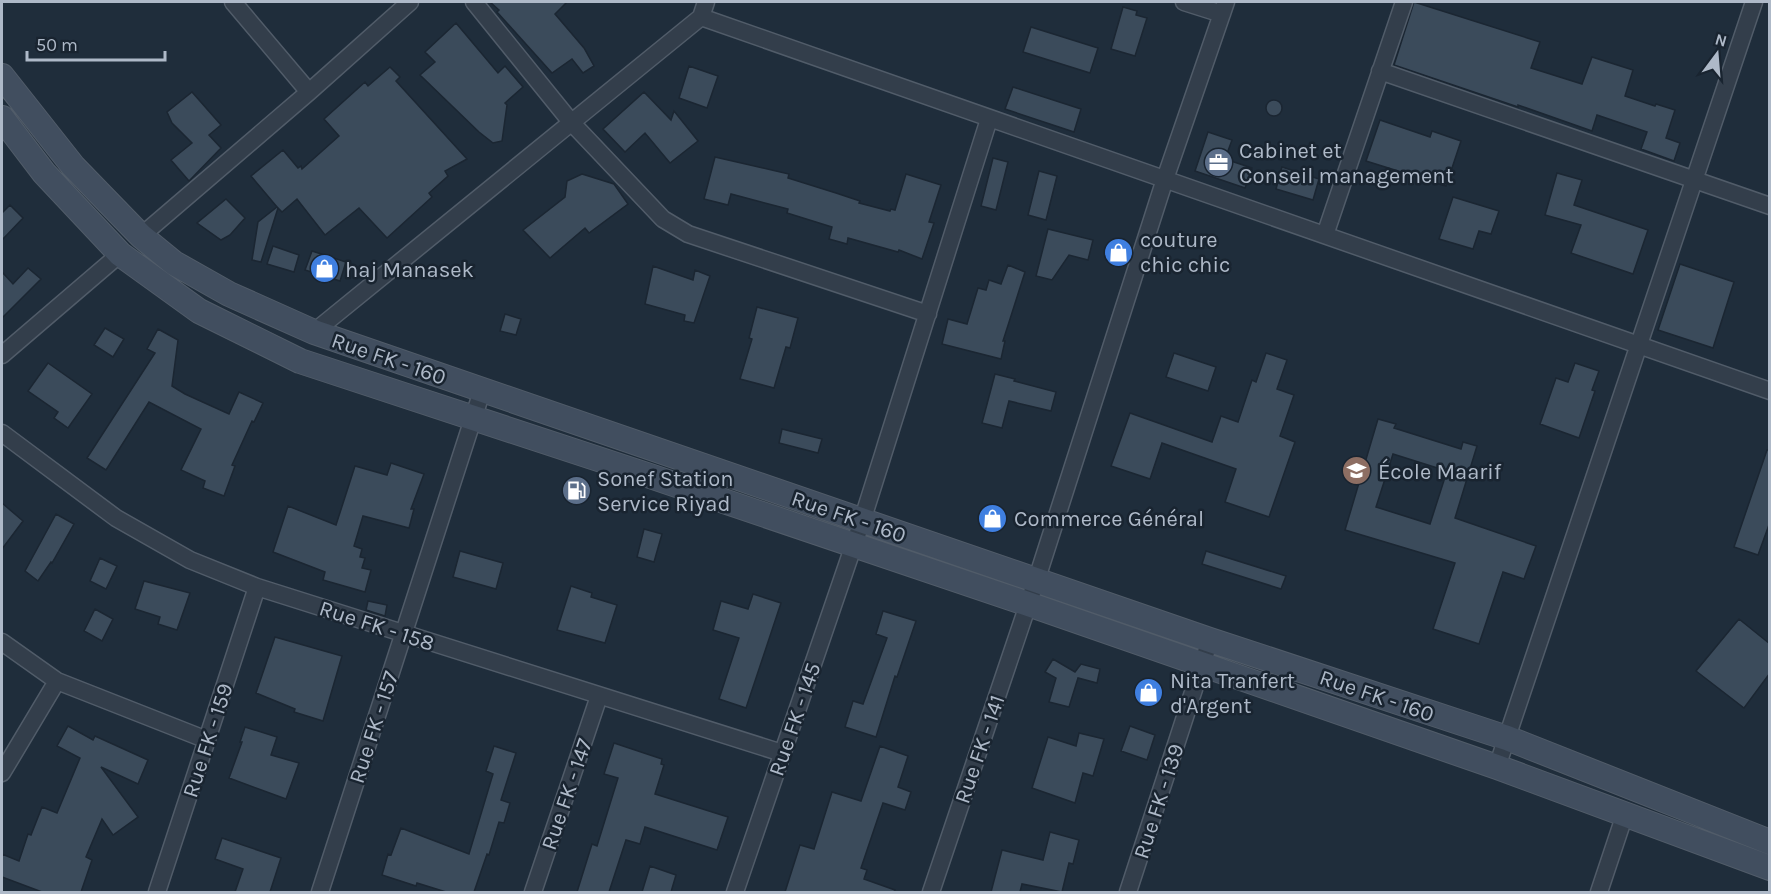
<svg xmlns="http://www.w3.org/2000/svg" width="1771" height="894" font-family="Karla,sans-serif">
	<style>
		.building { fill: #3b4b5b; stroke: #1b2632; stroke-width: 1.5; fill-rule: evenodd }
		.lines { fill: none; stroke-linecap: round; stroke-linejoin: round }
		.street-casing { stroke: #515c69; stroke-width: 19 }
		.secondary-casing { stroke: #515c69; stroke-width: 26 }
		.street { stroke: #333e4b; stroke-width: 16 }
		.secondary { stroke: #414e5f; stroke-width: 24 }
		.labels { text-anchor: middle; stroke-width: 5; stroke-linejoin: round; paint-order: stroke }
		.poi-label { font-size: 22px; fill: #aeb9c8; stroke: #192430; text-anchor: start }
		.street-label { font-size: 22px; fill: #aeb9c8; stroke: #192430 }
	</style>
	<rect width="100%" height="100%" fill="#1f2d3b"/>
	<!-- building -->
	<path class="building" d="M490,2H567L555,14L584,48L594,66L583,73L572,59L552,73L497,12L499,10Z
		M1414,2L1540,42L1531,68L1582,84L1592,57L1633,70L1625,96L1655,106L1656,104L1675,110L1666,138L1680,143L1674,161L1641,149L1647,132L1597,115L1592,131L1518,105V107L1394,65Z
		M1123,7L1137,11L1136,15L1147,18L1135,56L1111,49Z
		M456,23L498,73L505,66L523,87L505,103L507,105L502,141L493,143L479,132L420,75L435,62L425,52Z
		M1031,27L1098,48L1090,73L1023,52Z
		M689,66L718,76L707,108L679,98Z
		M390,67L400,77L396,81L467,159L445,171L448,176L429,193L432,197L387,238L359,208L325,235L297,199L282,212L278,208L261,262L252,260L258,222L277,207L251,176L283,150L298,168L301,166L302,169L339,136L324,119L365,82L368,86Z
		M1013,87L1081,109L1074,132L1005,109Z
		M192,92L221,125L209,135L221,148L189,181L171,160L192,143L172,123L167,112Z
		M644,92L671,120L674,111L698,141L670,163L645,133L625,152L603,129Z
		M1266 108a8 8 0 1 1 16 0a8 8 0 1 1-16 0Z
		M1380,120L1430,137L1432,131L1461,141L1446,186L1366,161Z
		M1208,132L1232,140L1225,159L1252,168L1245,188L1195,171Z
		M715,157L789,174L788,178L836,193L860,201L859,203L890,211L891,209L895,210L906,174L941,185L929,222L934,223L922,259L899,250L898,252L848,238L847,244L829,239L832,227L787,213L788,209L731,194L728,205L704,199Z
		M993,158L1008,162L996,210L981,206Z
		M1282,167L1319,179L1313,200L1276,189Z
		M1039,171L1057,176L1046,220L1028,215Z
		M1557,173L1582,180L1574,205L1648,230L1633,274L1571,253L1581,225L1545,215Z
		M582,174L614,184L628,204L589,233L585,228L550,258L523,230L565,197L567,181Z
		M1453,197L1499,211L1491,234L1479,231L1473,249L1439,239Z
		M226,199L245,218L230,235L221,240L197,223Z
		M10,205L23,218L2,240V213Z
		M1048,229L1093,240L1088,260L1069,255L1052,280L1036,276Z
		M273,246L299,255L294,272L267,264Z
		M312,251L346,262L340,281L305,270Z
		M1680,264L1734,282L1713,348L1658,330Z
		M1008,265L1025,272L1003,341H1005L1001,359L942,344L948,319L967,324L978,288L986,290L989,280L1001,284Z
		M653,266L693,280L695,270L710,276L694,323L684,321L685,315L645,304Z
		M28,268L41,279L2,318V272L13,284Z
		M757,307L798,318L790,348L786,347L774,388L740,379L752,339L749,338Z
		M505,314L521,319L516,335L500,331Z
		M105,328L124,339L113,357L94,345Z
		M158,329L178,340L172,386L185,394L229,414L239,392L263,403L254,422L252,421L232,465L235,466L224,496L203,488L205,481L181,470L201,429L149,402L106,470L87,458L155,353L147,349Z
		M1174,353L1216,367L1208,391L1166,377Z
		M1266,353L1287,360L1277,389L1294,395L1280,436L1295,442L1269,517L1225,502L1236,469L1162,443L1150,479L1111,466L1130,413L1212,442L1221,416L1238,422L1252,380L1256,382Z
		M48,363L92,394L68,428L54,418L58,412L28,391Z
		M1575,363L1599,371L1592,390L1595,391L1579,438L1540,424L1556,378L1568,382Z
		M995,374L1015,379L1014,381L1056,392L1051,411L1009,401L1002,428L982,423Z
		M1378,419L1396,424L1394,428L1461,449L1463,442L1477,446L1455,518L1536,546L1524,579L1503,572L1479,644L1433,629L1455,563L1345,530ZM1393,454L1447,471L1430,524L1376,507Z
		M782,429L822,439L818,453L779,443Z
		M1767,450H1770V522L1758,555L1734,547Z
		M391,463L424,474L411,509H414L409,528L363,516L354,546L362,549L360,557L365,558L362,568L371,570L365,592L323,580L325,572L273,552L288,506L336,525L355,466L387,475Z
		M2,503L23,521L2,549Z
		M56,514L74,524L52,563L51,562L38,581L25,571Z
		M644,529L662,534L654,562L637,557Z
		M460,551L503,563L496,589L453,577Z
		M1206,551L1286,576L1281,589L1202,564Z
		M100,558L117,566L106,589L90,581Z
		M144,581L190,593L177,630L158,624L160,617L135,609Z
		M571,586L592,593L591,597L617,605L605,643L557,630Z
		M753,594L781,603L746,708L719,699L739,638L713,630L721,601L748,609Z
		M368,601L387,605L385,616L366,610Z
		M95,609L113,619L102,641L84,631Z
		M883,611L916,621L897,677L895,676L876,737L845,727L853,701L863,704L887,638L876,634Z
		M1739,619L1770,644V673L1744,708L1696,671Z
		M275,637L342,656L323,721L294,712L295,709L256,693Z
		M1053,659L1075,672L1081,664L1100,669L1097,683L1078,678L1069,707L1049,702L1056,678L1045,672Z
		M68,726L93,740L95,736L148,760L138,784L101,767L138,817L113,835L102,819L86,857L92,860L81,892H42L2,877V854L19,861L28,834L31,835L42,807L57,813L80,758L57,746Z
		M1130,726L1155,735L1147,760L1121,751Z
		M245,727L277,737L271,755L299,763L286,799L229,778L242,742H240Z
		M1079,733L1104,739L1093,776L1083,773L1075,803L1032,788L1048,737L1076,746Z
		M614,743L662,759L661,764L664,765L655,794L728,817L717,850L645,827L640,844L626,840L609,892H577L592,844L597,846L618,778L604,774Z
		M494,746L516,753L501,800L510,803L504,823L499,822L489,855L487,854L474,892H446L417,883L416,886L382,875L388,854L391,855L401,828L469,854L493,774L486,771Z
		M880,746L908,756L898,787L911,792L905,810L883,803L861,868L867,870L864,879L895,890L894,892H785L800,845L814,849L832,792L861,801Z
		M1050,832L1079,840L1073,864L1069,863L1062,892L1022,884L1020,892H991L1002,850L1043,860Z
		M222,838L281,858L270,892H235L243,869L215,859Z
		M650,866L676,875L671,892H642Z"/>
	<g class="lines">
		<defs>
			<path id="street" d="M233,2L309,92
				M474,2L571,122L663,219L688,234L928,314
				M1184,2L1222,14
				M701,17L1770,391
				M1380,71L1770,206
				M1325,235L1404,2
				M141,236L309,92L410,2
				M314,332L701,17L706,2
				M2,355L120,254
				M2,433L116,518L190,560L257,587L782,753
				M2,642L57,681L207,740
				M1497,767L1754,2
				M2,773L57,681
				M157,892L257,587
				M320,892L482,391
				M533,892L599,696
				M735,892L862,521L989,119
				M931,892L1040,569L1165,179L1226,2
				M1128,892L1210,640
				M1599,892L1625,814"/>
			<path id="secondary" d="M2,76L73,166L141,236L174,263L229,294L314,332L1210,640L1507,738L1770,842
				M2,118L44,173L120,254L199,311L300,361L650,476L1028,604L1497,767L1770,868"/>
		</defs>
		<!-- street casing -->
		<use href="#street" class="street-casing"/>
		<!-- secondary casing -->
		<use href="#secondary" class="secondary-casing"/>
		<!-- street -->
		<use href="#street" class="street"/>
		<!-- secondary -->
		<use href="#secondary" class="secondary"/>
	</g>
	<!-- icons -->
	<defs>
		<symbol id="office-disc" viewBox="-11 -11 22 22"><circle r="9.5" fill="#5c6f8a" stroke="#192430"/><path d="M-6-3h4V-5.5h4V-3h4V5H-6ZM-1-4.5V-3h2v-1.5ZM-6 0V1H6V0Z" fill="#fff"/></symbol>
		<symbol id="shop-disc" viewBox="-11 -11 22 22"><circle r="9.5" fill="#3f7fe0" stroke="#192430"/><path d="M-5-2.5h2.3a2.7 3.5 0 0 1 5.4 0H5L5.5 6h-11ZM-1.5-2.5h3a1.5 2.3 0 0 0-3 0Z" fill="#fff"/></symbol>
		<symbol id="school-disc" viewBox="-11 -11 22 22"><circle r="9.5" fill="#8d6e63" stroke="#192430"/><path d="M0-5L7-2L0 1L-7-2ZM-4 1L0 2.5L4 1V4Q0 6-4 4Z" fill="#fff"/></symbol>
		<symbol id="fuel-disc" viewBox="-11 -11 22 22"><circle r="9.5" fill="#5c6f8a" stroke="#192430"/><path d="M-5.5-6h7V0h2V4h1.3V-2.5L3-4.5l.8-.8L6-3V5H2.5V1h-1V6h-7ZM-4.2-4.7v3.2H.2V-4.7Z" fill="#fff"/></symbol>
	</defs>
	<g fill-rule="evenodd">
		<use href="#office-disc" x="1202" y="146" width="33" height="33"/>
		<use href="#shop-disc" x="1102" y="236" width="33" height="33"/>
		<use href="#shop-disc" x="308" y="252" width="33" height="33"/>
		<use href="#school-disc" x="1340" y="454" width="33" height="33"/>
		<use href="#fuel-disc" x="560" y="474" width="33" height="33"/>
		<use href="#shop-disc" x="976" y="502" width="33" height="33"/>
		<use href="#shop-disc" x="1132" y="676" width="33" height="33"/>
	</g>
	<g class="labels">
		<!-- poi labels -->
		<g class="poi-label">
			<text x="1239" y="158">Cabinet et<tspan x="1239" dy="25">Conseil management</tspan></text>
			<text x="1140" y="247">couture<tspan x="1140" dy="25">chic chic</tspan></text>
			<text x="345" y="277">haj Manasek</text>
			<text x="1378" y="479">École Maarif</text>
			<text x="597" y="486">Sonef Station<tspan x="597" dy="25">Service Riyad</tspan></text>
			<text x="1014" y="526">Commerce Général</text>
			<text x="1170" y="688">Nita Tranfert<tspan x="1170" dy="25">d'Argent</tspan></text>
		</g>
		<!-- street labels -->
		<g class="street-label">
			<text transform="translate(389 358) rotate(19)" y="8">Rue FK - 160</text>
			<text transform="translate(849 516) rotate(19)" y="8">Rue FK - 160</text>
			<text transform="translate(377 625) rotate(18)" y="8">Rue FK - 158</text>
			<text transform="translate(1377 695) rotate(19)" y="8">Rue FK - 160</text>
			<text transform="translate(794 719) rotate(-71)" y="8">Rue FK - 145</text>
			<text transform="translate(373 727) rotate(-72)" y="8">Rue FK - 157</text>
			<text transform="translate(207 740) rotate(-72)" y="8">Rue FK - 159</text>
			<text transform="translate(979 749) rotate(-71)" y="8">Rue FK - 141</text>
			<text transform="translate(566 794) rotate(-71)" y="8">Rue FK - 147</text>
			<text transform="translate(1158 801) rotate(-72)" y="8">Rue FK - 139</text>
		</g>
	</g>
	<!-- border -->
	<rect width="1771" height="894" fill="none" stroke="#aeb9c8" stroke-width="6"/>
	<!-- north arrow -->
	<g transform="translate(1717 54) rotate(16)" stroke="#192430" stroke-width="4.5" paint-order="stroke">
	<path d="M0-4.5L10 22L0 15L-10 22Z" fill="#aeb9c8"/>
	<text y="-9" font-size="16" font-weight="bold" text-anchor="middle" fill="#aeb9c8">N</text>
	</g>
	<!-- scale -->
	<path d="M27 51v9h138v-9" fill="none" stroke="#aeb9c8" stroke-width="3"/>
	<text x="36" y="51" font-size="18" fill="#aeb9c8" stroke="#192430" stroke-width="4.5" paint-order="stroke">50 m</text>
</svg>
